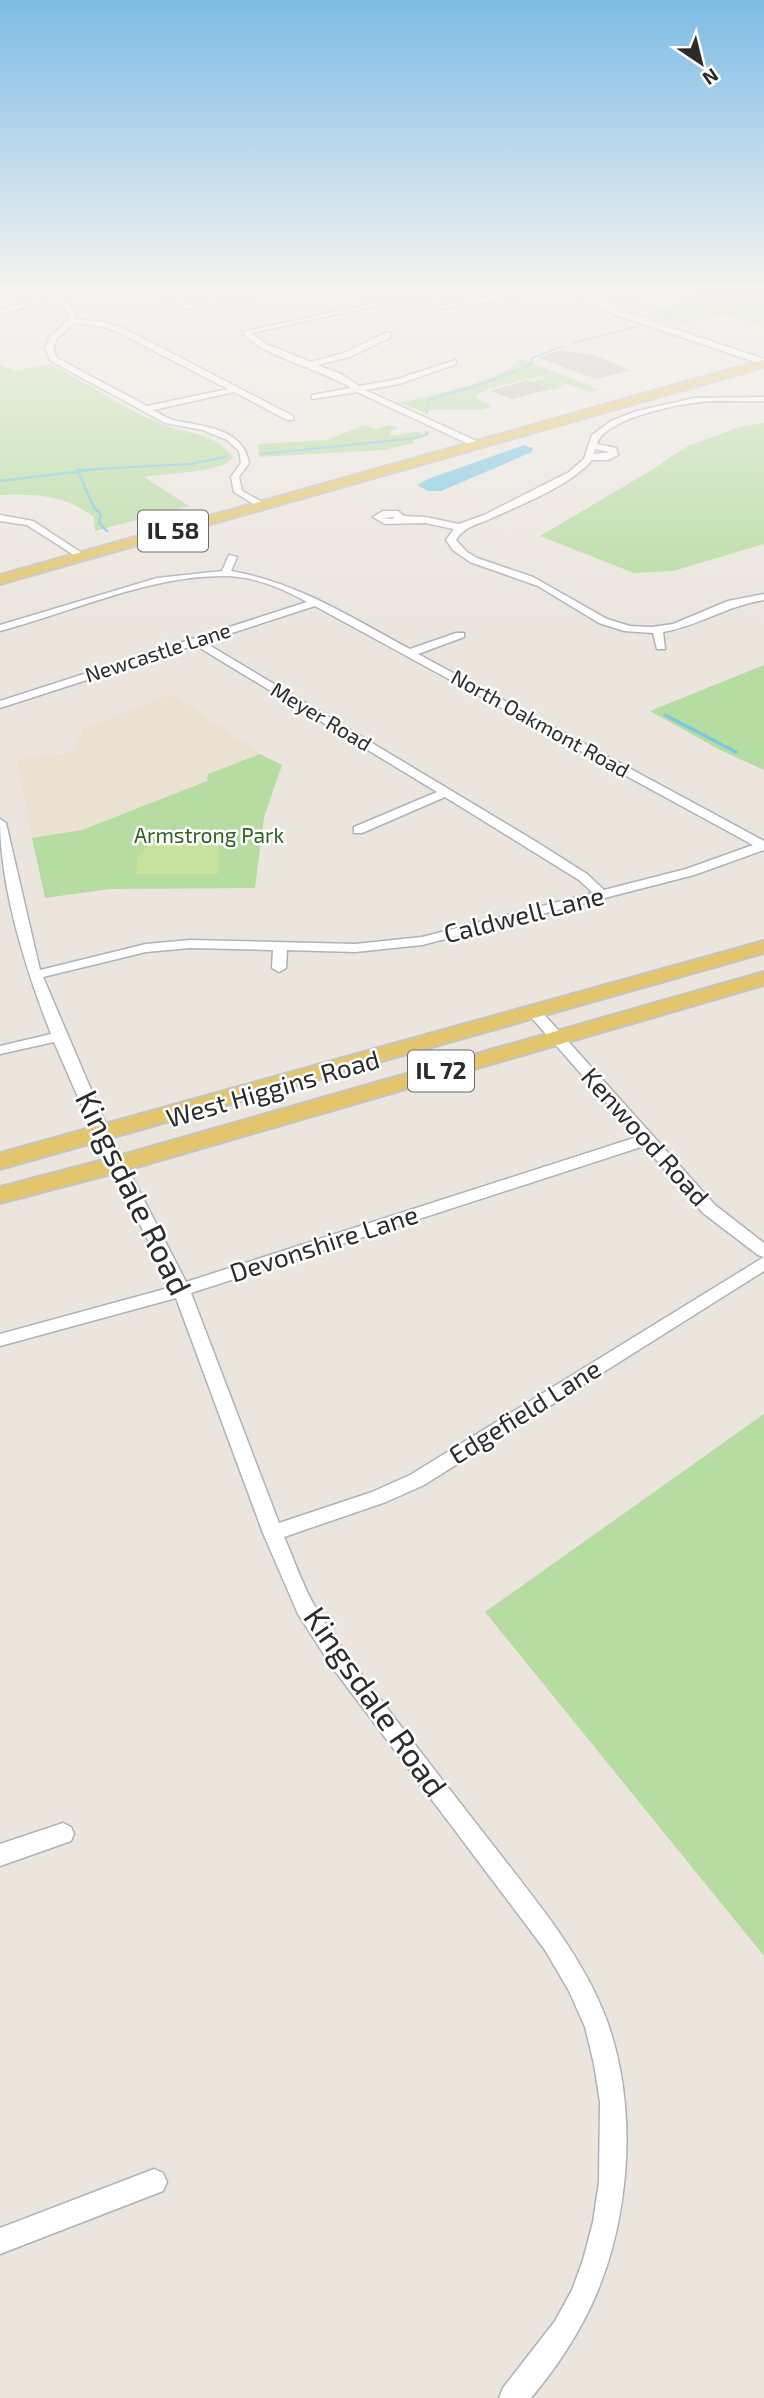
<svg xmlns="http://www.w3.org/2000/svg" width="764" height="2398" font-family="'Exo 2',sans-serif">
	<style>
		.education { fill: #ebe1d0 }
		.green { fill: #b6dca1 }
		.pitch { fill: #c6e29d }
		.water { fill: #7cc8e2 }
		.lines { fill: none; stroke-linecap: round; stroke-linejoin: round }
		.stream-far2 { stroke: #7cc8e2; stroke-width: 2 }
		.stream-far1 { stroke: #7cc8e2; stroke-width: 2.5 }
		.stream { stroke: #7cc8e2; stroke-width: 3.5 }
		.building { fill: #c7c3bd; stroke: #c6c1b8; stroke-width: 2 }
		.street-casing { stroke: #afb1ba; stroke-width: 3 }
		.secondary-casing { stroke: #afb1ba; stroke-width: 3 }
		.primary-casing { stroke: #c4c4c4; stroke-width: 4 }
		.street { fill: #fff; fill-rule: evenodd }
		.secondary { fill: #fff; fill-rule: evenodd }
		.primary { fill: #e2c56c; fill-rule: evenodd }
		.labels { text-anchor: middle; stroke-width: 5; stroke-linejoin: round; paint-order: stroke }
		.far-street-label { font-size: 21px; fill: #2b2b2b; stroke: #fff }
		.far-park-label { font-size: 21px; fill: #306022; stroke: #fff }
		.shield { fill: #fff; stroke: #6b6b6b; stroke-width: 2 }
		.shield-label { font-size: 24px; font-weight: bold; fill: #2b2b2b }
		.street-label { font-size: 26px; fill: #2b2b2b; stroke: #fff }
		.near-street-label { font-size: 32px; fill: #2b2b2b; stroke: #fff }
	</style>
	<rect width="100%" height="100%" fill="#ebe5de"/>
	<!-- education -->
	<path class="education" d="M172,694L260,754L208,774V780L82,830L32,838L17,760L74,752L83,729Z"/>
	<!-- green -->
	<path class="green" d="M704,297L740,302H764V327L724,314L676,326L643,315Z
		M520,358L600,390L592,392L556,381L566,386L553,390L532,382L545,378L541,376L489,388L475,397L492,407L481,410H427V413L399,403C428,395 504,383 520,358Z
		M50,364C87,383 123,408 161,424C190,436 211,430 233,457C224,473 164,473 144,477L189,506L95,531L94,517C63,494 37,494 0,495V365L15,371Z
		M764,423V544L673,571L634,573L540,536L650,471L688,446L740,427Z
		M365,425L376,429L389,425L398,428L390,431V435C402,437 413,428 423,434L412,438L414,443L384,450L259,457L258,444L327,440Z
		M764,665V770L722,751L650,711Z
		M260,754L282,765L264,817L255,888L110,889L45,898L32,838L82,830L207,781L208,774Z
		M764,1414V1956L485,1612Z"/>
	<!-- pitch -->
	<path class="pitch" d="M218,832V874H136L138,855L157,839Z"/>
	<!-- water -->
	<path class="water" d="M686,290H764V302L714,300Z
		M524,445L533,448L532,452L441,491H428L417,485L428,479Z"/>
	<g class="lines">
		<!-- stream-far2 -->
		<path class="stream-far2" d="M660,320L700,311L702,303L713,297
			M574,343L639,326
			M427,413L428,400L482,384L531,365L532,358L563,346
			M262,454L416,438L428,434L426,432
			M78,470L189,464L226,457"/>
		<!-- stream-far1 -->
		<path class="stream-far1" d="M78,472L95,509L101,514L99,523L107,531
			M0,481L99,469"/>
		<!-- stream -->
		<path class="stream" d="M665,715L736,752"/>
	</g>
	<!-- building -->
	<path class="building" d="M560,351L594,356L626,370L596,378L541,358Z
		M528,381L547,389L512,398L493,391Z"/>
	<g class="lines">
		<defs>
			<path id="street" d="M37,290C54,290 73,302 76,319L103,322L125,329L293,416V420H287L234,392L153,410C159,413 166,418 173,420C202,427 243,427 249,463L239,477L242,491L266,504V508H260L234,492L231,477L241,463L239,451L227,440L203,430L165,423L51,361L45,348L51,335L69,320C68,309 62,304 53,299L0,314V310L48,296ZM75,323L102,326L119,333L228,389L147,406L57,358L53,348L57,338Z
				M150,290H159L190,305L258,290H271L189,309Z
				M435,290H448L251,333L266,344L311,362L344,353L385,333H391V337L350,357L317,365L341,374L359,386L394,380L456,360V364L399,384L365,390L481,443V447H475L357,392L312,399V395L351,388C326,371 256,354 243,332Z
				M517,290H528L498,300L440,309L437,307Z
				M638,290L649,292L596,304L593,302Z
				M764,397V401C741,402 716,399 693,403C670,406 604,420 597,444L616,448L618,455L608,460H592C571,485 523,504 492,518C477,525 465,526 456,540L467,552L477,558L533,577L607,619L630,626L652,627L673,624L728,601L764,594V600C726,606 699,626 663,632L665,649H657L653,633L624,631L599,623L538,586L470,562L453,550L446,540L454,529L425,523L385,524L373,517L383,511H398L404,516L425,517L459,524L484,515L569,472L584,459L592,435L611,421L637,411L694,398ZM595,449L610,452L594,454ZM395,517L392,519L383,518Z
				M0,515L33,521L88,557L80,559L27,525L0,521Z
				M229,555L237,557L231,571C297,582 352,618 410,649L456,633H464V637L418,654L764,841V850L694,875L422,945L355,952L287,950L286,968L279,972L272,968L273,950L190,948L146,952L43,977L110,1134L186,1282L637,1137L530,1016L528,1013L535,1009L540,1010L715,1205L764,1243V1257L758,1255L703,1213L644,1146L191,1293L279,1523L372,1492L410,1475L764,1257V1271L424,1485L386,1502L284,1537C294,1559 302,1584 314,1605C336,1643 364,1677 390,1712C427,1760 463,1807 500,1854C540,1906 582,1956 606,2018C627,2075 631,2140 622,2200C611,2278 581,2338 531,2398H499L503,2388L555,2321L572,2290L583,2260L593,2222L599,2182L600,2102L594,2064L585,2027L569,1991L545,1950L332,1667L298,1614L263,1533L176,1298L0,1346V1334L172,1287L94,1134L54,1042L0,1054V1046L51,1034C26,970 0,889 0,819L6,823L40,970L146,944L190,940L355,944L422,937L593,893L579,880L445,797L362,833H354V827L437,792L195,645L0,708V701L307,602C284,589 253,576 225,576C150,575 72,612 0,631V625L157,578L222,571ZM315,606L753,845L686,869L604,890L587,874L535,841L204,642Z
				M63,1823L71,1827L74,1834L71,1841L0,1866V1844Z
				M154,2169L163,2173L167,2182L163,2191L0,2254V2228Z"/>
			<path id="secondary" d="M576,290H586L622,311L764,359V365L616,315L593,304Z"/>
			<path id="primary" d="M764,360V367L0,584V575Z
				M764,941V953L0,1169V1153Z
				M764,972V985L126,1170L0,1203V1187L115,1157Z"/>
		</defs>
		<!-- street casing -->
		<use href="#street" class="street-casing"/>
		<!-- secondary casing -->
		<use href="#secondary" class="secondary-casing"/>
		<!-- primary casing -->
		<use href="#primary" class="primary-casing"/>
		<!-- street -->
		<use href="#street" class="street"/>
		<!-- secondary -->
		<use href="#secondary" class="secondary"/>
		<!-- primary -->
		<use href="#primary" class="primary"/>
	</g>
	<!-- sky -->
	<linearGradient id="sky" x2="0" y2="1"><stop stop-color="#7dbce6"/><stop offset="0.46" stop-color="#f6f3f0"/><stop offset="1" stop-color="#f6f3f0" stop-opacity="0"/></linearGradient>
	<rect width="764" height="626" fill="url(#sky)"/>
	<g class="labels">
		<!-- far-street labels -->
		<g class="far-street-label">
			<text transform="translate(158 653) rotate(-18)" y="7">Newcastle Lane</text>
			<text transform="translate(321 717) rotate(31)" y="7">Meyer Road</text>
			<text transform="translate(540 724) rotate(29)" y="7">North Oakmont Road</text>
		</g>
		<!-- far-park labels -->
		<g class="far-park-label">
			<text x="209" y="843">Armstrong Park</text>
		</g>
		<!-- shield labels -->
		<g class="shield">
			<rect x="138" y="510.5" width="70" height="41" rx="5"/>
			<rect x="408" y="1050.5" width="66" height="41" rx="5"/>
		</g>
		<g class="shield-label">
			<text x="173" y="539">IL 58</text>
			<text x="441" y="1079">IL 72</text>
		</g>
		<!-- street labels -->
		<g class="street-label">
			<text transform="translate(524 915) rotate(-14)" y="9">Caldwell Lane</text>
			<text transform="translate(273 1089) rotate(-16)" y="9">West Higgins Road</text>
			<text transform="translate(645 1137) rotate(48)" y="9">Kenwood Road</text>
			<text transform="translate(324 1244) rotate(-18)" y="9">Devonshire Lane</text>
			<text transform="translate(525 1412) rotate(-32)" y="9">Edgefield Lane</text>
		</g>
		<!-- near-street labels -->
		<g class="near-street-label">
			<text transform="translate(133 1193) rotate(64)" y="11">Kingsdale Road</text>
			<text transform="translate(375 1702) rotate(55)" y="11">Kingsdale Road</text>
		</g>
	</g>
	<!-- north arrow -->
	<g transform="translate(701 63) rotate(145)" stroke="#ffffff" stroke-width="5" paint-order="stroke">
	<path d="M0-5L12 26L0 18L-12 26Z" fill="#2b2b2b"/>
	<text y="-10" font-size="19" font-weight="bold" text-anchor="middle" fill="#2b2b2b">N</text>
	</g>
</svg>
